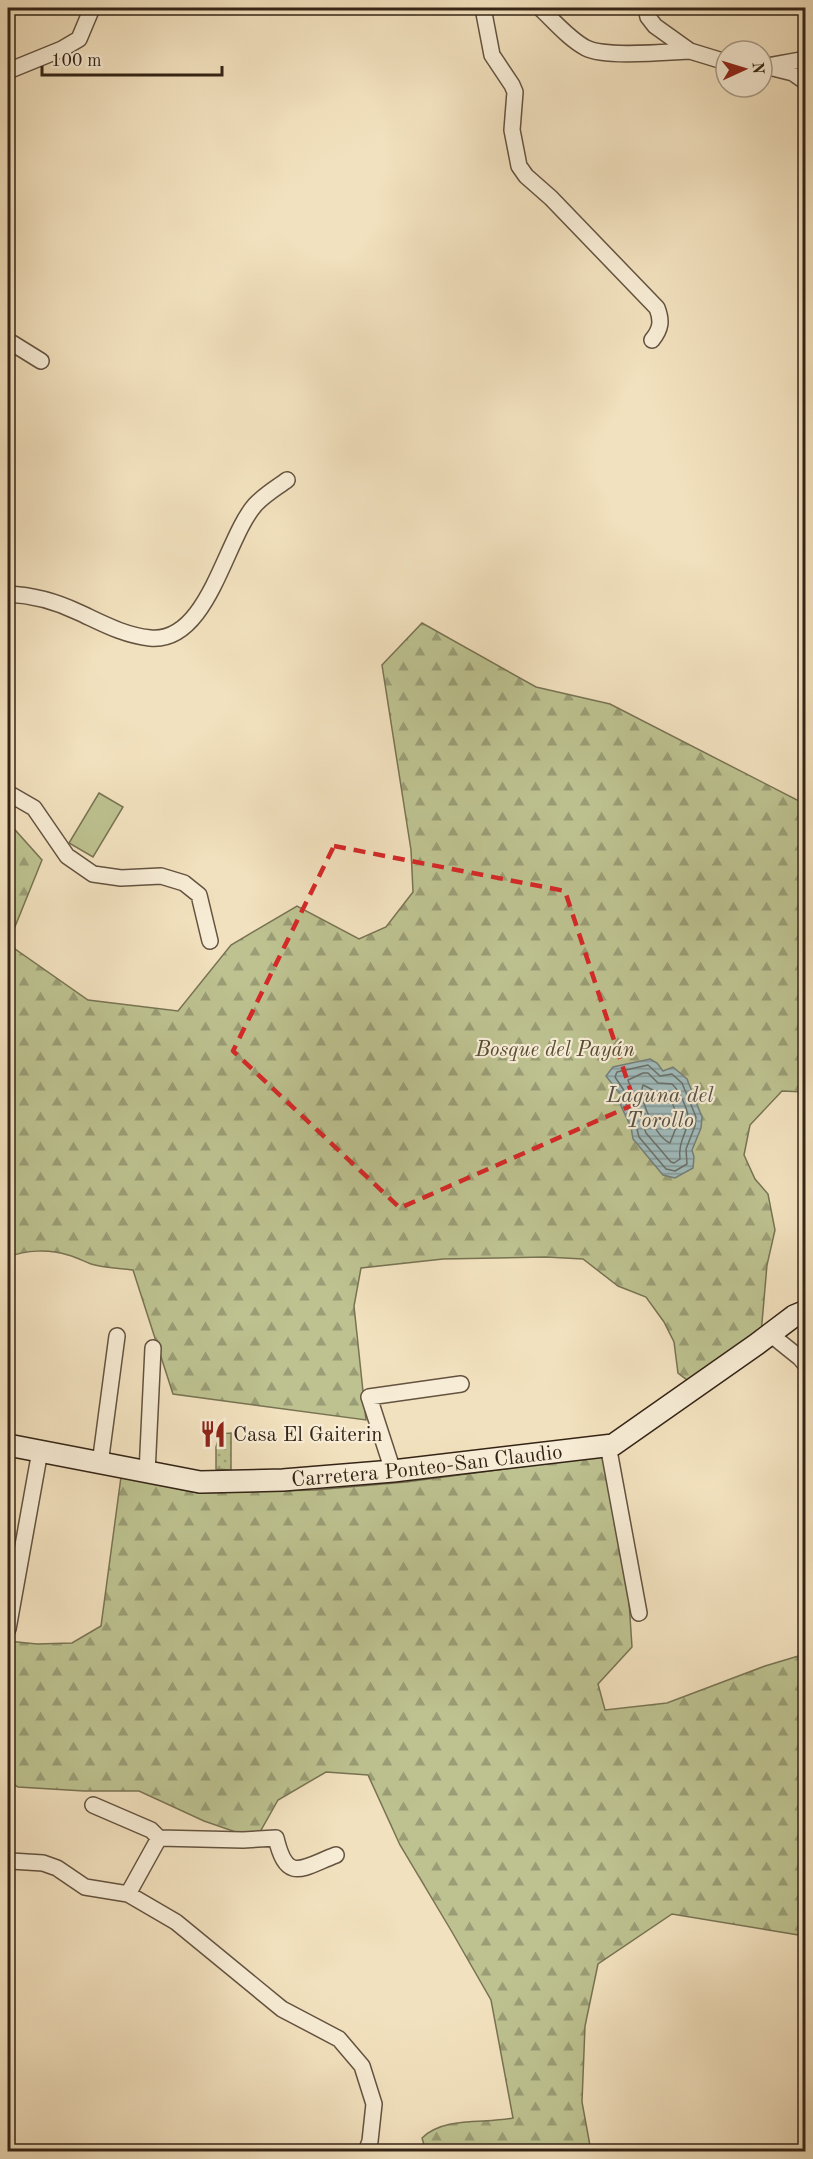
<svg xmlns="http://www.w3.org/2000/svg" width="813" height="2159" font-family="'Old Standard TT',serif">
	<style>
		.grass { fill: url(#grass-dots); stroke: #787353; stroke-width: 1.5 }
		.forest { fill: url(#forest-firs); stroke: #787353; stroke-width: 1.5 }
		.pitch { fill: #bdc290; stroke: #787353; stroke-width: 1.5 }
		.water { fill: url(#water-rules); stroke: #757f7a; stroke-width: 1.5 }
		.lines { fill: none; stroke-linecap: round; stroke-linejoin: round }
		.shore { stroke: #6a7069; stroke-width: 1.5 }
		.street-casing { stroke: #645340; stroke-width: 18 }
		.secondary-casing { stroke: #342416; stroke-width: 24 }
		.street { stroke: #f7ecd5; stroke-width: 15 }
		.secondary { stroke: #f7ecd5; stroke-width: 21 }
		.marked { fill: none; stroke: #d62828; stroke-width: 4.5; stroke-dasharray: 12 8; stroke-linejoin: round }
		.labels { text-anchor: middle; stroke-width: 4.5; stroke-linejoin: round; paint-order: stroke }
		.park-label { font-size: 21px; font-style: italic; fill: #564c34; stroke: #f7ecd5 }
		.poi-label { font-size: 21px; fill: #342416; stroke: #f7ecd5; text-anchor: start }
		.street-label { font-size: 21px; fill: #342416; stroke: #f7ecd5 }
		.water-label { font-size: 22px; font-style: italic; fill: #545148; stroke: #f7ecd5 }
	</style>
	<defs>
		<pattern id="grass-dots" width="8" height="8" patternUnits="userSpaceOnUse" patternTransform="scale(1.5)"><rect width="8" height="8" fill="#bdc290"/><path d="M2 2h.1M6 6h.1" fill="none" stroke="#9a9d75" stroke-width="1.8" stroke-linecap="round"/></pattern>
		<pattern id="forest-firs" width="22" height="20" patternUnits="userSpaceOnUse" patternTransform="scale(1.5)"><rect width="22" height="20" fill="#bdc290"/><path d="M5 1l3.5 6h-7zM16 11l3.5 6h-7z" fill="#9a9d75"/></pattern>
		<pattern id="water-rules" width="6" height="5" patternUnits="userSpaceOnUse" patternTransform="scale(1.5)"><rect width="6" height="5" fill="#a0bbbc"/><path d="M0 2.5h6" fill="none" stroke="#839898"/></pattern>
	</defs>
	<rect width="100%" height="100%" fill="#f2e1be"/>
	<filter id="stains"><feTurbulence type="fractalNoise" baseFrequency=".00333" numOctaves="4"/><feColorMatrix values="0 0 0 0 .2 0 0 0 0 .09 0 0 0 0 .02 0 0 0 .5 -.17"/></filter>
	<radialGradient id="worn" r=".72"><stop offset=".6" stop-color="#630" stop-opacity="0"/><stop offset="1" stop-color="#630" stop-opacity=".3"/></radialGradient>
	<!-- grass -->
	<path class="grass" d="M231,1433V1470L216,1469V1447L220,1434Z"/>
	<!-- forest -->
	<path class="forest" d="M422,623L536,687L610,704L801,802L806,817L805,1092L782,1091L750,1125L744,1155L755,1179L768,1194L775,1230L767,1265L761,1334L691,1383L678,1373L674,1342L664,1322L646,1297L618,1286L583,1259L546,1257L443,1259L361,1268L354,1306L366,1420L173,1394L133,1270C119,1268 104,1268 91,1264C83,1261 76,1257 68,1255C49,1249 26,1250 8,1257V822L42,860L8,944L88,1000L178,1011L231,945L297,906L359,939L386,927L413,892L411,850L382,665Z
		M610,1455L624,1525L632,1647L598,1684L605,1710L667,1703L765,1666L805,1654V1936L672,1914L598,1964L585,2026L582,2102L591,2151H430L424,2145L422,2138C444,2116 485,2124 513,2118L491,2000L452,1932L400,1845L368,1775L326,1772L278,1800L256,1839L204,1821L139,1791H84L18,1787L8,1781V1641L37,1644L72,1643L101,1626L121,1477L198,1493L315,1490L406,1482Z"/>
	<!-- pitch -->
	<path class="pitch" d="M99,793L123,807L93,857L69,843Z"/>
	<!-- water -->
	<path class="water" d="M650,1059L657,1063L663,1071L673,1067L687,1079L702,1117L701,1128L692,1150L694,1157L693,1168L675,1178L663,1175L633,1139L631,1127L621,1106L620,1094L606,1076L613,1067Z"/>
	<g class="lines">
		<!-- shore -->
		<path class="shore" d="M648,1065L660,1076L672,1074L682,1083L696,1117L695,1126L686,1149L687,1164L675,1171L666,1169L639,1137L636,1125L626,1104L625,1092L615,1077L617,1072Z
			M643,1073H648L658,1083L672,1084C679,1090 690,1112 688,1122C685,1136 678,1144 680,1159L674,1163L671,1162L646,1133L628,1080Z
			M643,1085L655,1091L669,1095L679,1120L670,1143C656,1137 638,1099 643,1085Z"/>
		<defs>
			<path id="street" d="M483,8L492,55L512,85L515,92L512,130L519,166L526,176L551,198L657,308C662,321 661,329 652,340
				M540,8C554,21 569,39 586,48C605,58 667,52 690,51
				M646,8L648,17L655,26L690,51L726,62
				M762,67L806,59
				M773,68L793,73L806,82
				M8,71L62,49L79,39L92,8
				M8,344L12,343L41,361
				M8,594C31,595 57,602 78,612C102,623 123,635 150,638C208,644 225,539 255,505C264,495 276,488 287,480
				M8,793L34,808L67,856L93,874L121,878L161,876L184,883L199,895L210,941
				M770,1334L800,1358L806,1365
				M608,1445L639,1613
				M100,1464L117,1336
				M393,1471L369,1397L461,1384
				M147,1473L153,1348
				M8,1629L40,1451
				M93,1805L151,1830L159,1838
				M8,1858L11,1861L43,1863L57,1868L85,1887L128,1894L176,1922L282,2009L339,2039L362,2066L374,2104L370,2141L366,2152
				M128,1894L159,1838L243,1840L276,1838C287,1884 302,1868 336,1855"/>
			<g id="secondary">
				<path id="s1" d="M8,1445L200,1482L283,1480L393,1471L613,1445L757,1344L794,1316L806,1311"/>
			</g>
		</defs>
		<!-- street casing -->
		<use href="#street" class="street-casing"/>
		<!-- secondary casing -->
		<use href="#secondary" class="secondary-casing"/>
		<!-- street -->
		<use href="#street" class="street"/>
		<!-- secondary -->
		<use href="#secondary" class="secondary"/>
	</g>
	<!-- marked area -->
	<path class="marked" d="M334,846L565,891L635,1104L400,1208L233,1051Z"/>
	<!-- icons -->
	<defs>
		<symbol id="restaurant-bare" viewBox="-9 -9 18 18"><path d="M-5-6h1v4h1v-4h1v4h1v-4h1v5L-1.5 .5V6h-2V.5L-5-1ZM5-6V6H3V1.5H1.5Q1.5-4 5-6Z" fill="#8f2418" stroke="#f7ecd5" stroke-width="2.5" paint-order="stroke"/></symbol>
	</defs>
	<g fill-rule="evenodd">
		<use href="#restaurant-bare" x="194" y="1415" width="38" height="38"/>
	</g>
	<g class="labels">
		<!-- park labels -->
		<g class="park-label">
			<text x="555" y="1056">Bosque del Payán</text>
		</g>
		<!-- poi labels -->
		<g class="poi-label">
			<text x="233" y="1441">Casa El Gaiterin</text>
		</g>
		<!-- street labels -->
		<g class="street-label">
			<text dy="7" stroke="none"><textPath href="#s1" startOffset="423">Carretera Ponteo-San Claudio</textPath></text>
		</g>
		<!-- water labels -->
		<g class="water-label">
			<text x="660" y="1102">Laguna del<tspan x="660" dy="25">Torollo</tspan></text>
		</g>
	</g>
	<!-- margin -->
	<rect width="813" height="2159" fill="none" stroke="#f2e1be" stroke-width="30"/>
	<rect x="9" y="9" width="795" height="2141" fill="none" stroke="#342416" stroke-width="3"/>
	<rect x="15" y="15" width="783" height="2129" fill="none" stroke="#342416" stroke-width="1.5"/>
	<!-- north arrow -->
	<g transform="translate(744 69) rotate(86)"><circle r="28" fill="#f7ecd5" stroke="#a99c89" stroke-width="1.5"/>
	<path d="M0-4.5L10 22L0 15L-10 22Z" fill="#8f2418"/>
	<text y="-9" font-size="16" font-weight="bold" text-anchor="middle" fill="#342416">N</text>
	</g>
	<!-- scale -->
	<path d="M42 66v9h180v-9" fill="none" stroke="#342416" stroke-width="3"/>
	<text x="51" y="66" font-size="18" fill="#342416" stroke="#f7ecd5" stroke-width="4.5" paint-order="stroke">100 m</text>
	<rect width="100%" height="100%" filter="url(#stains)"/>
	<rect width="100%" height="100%" fill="url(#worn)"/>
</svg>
